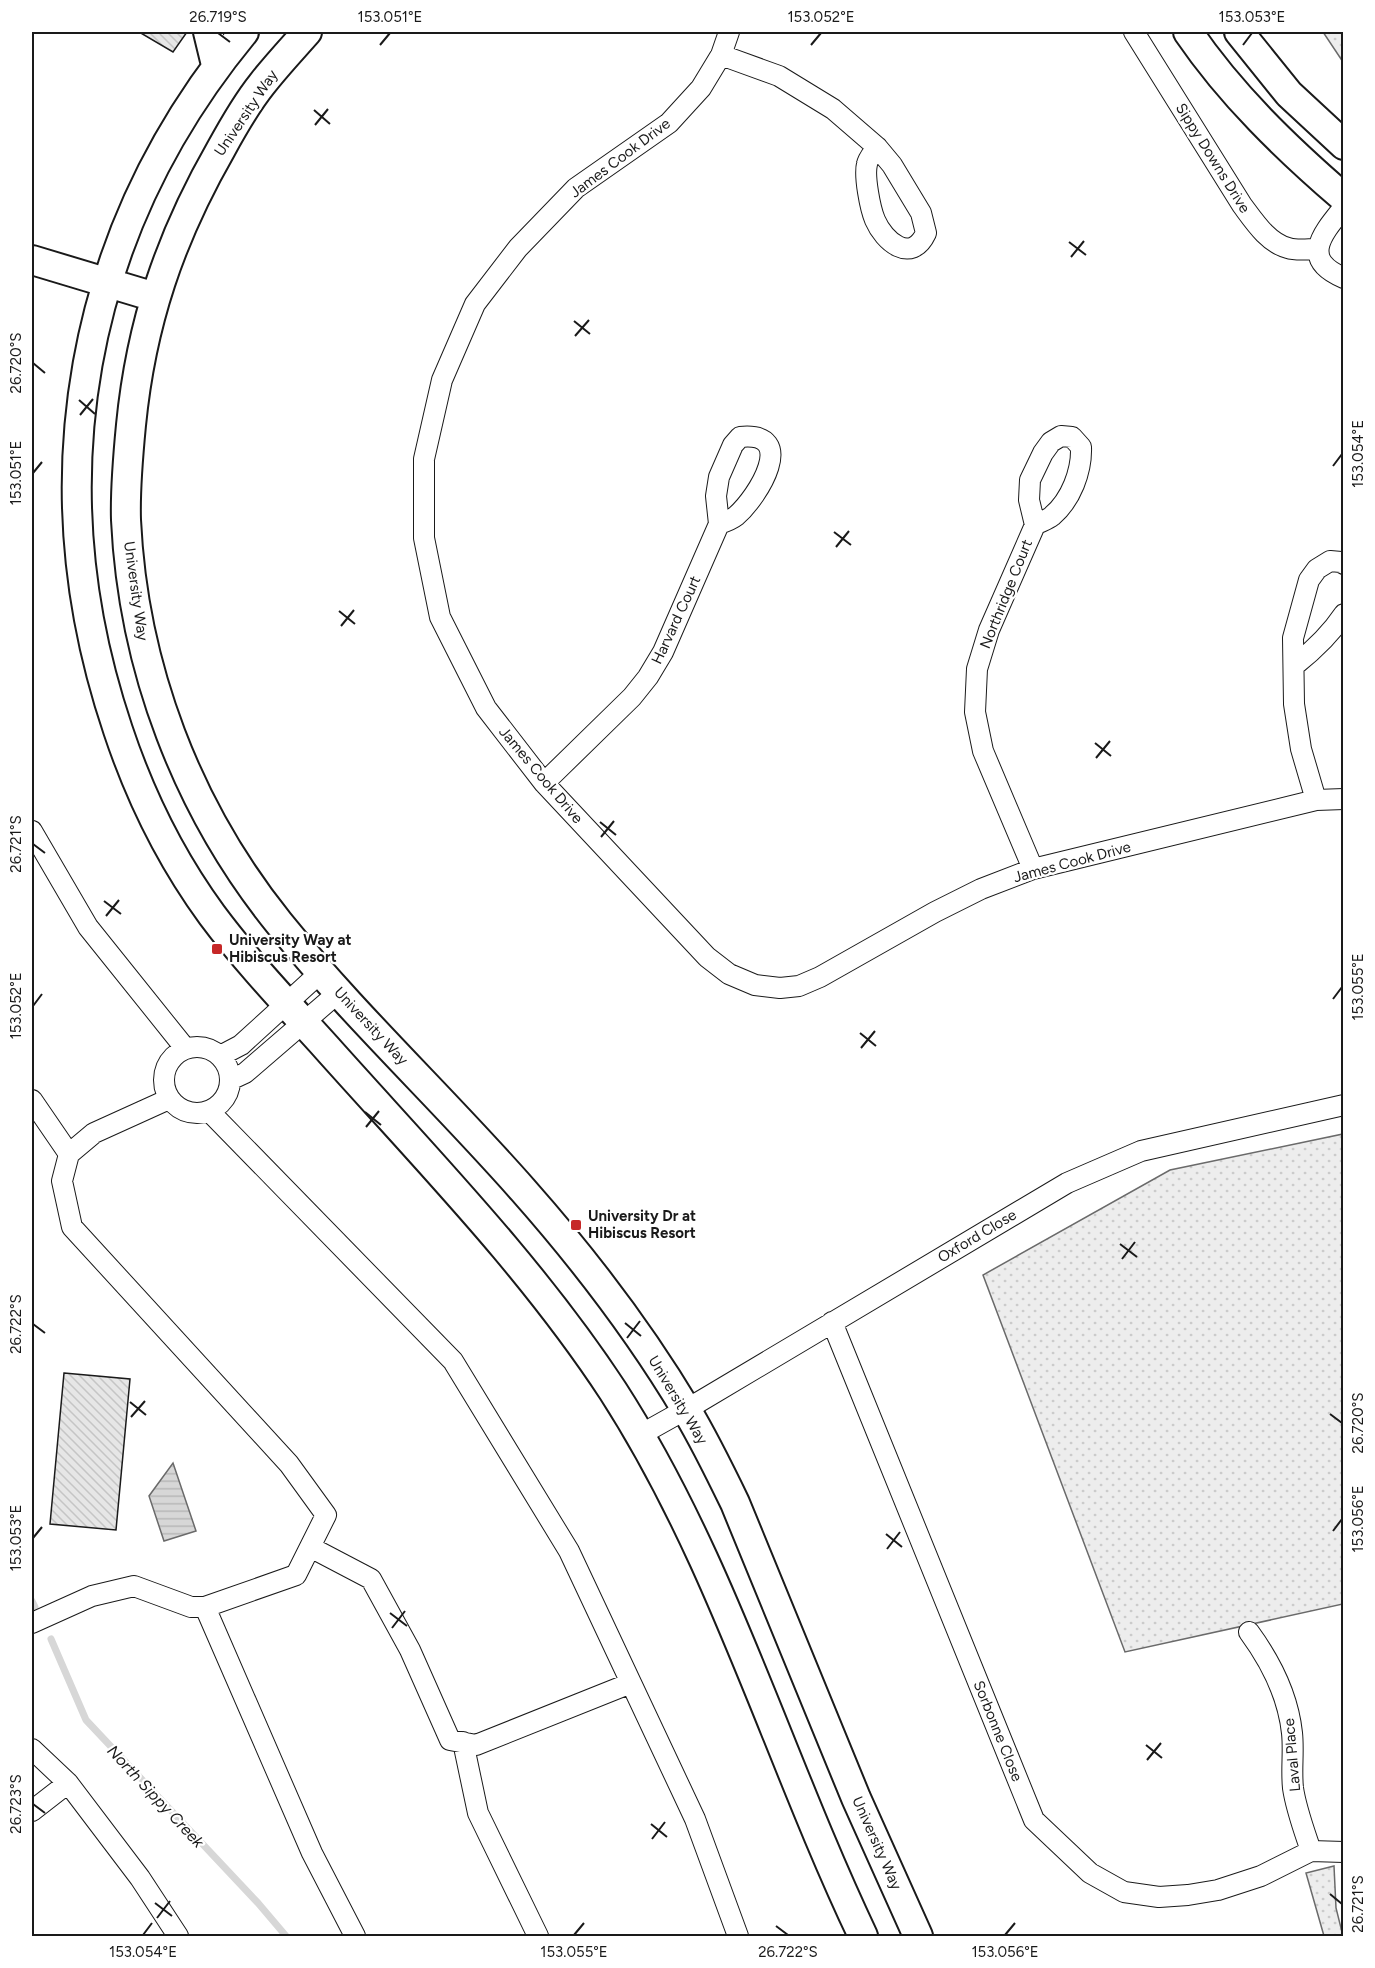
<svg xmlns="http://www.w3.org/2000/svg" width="1375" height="1968" font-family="Figtree,sans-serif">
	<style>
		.grass { fill: url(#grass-dots); stroke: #6a6a6a; stroke-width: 1.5 }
		.water { fill: url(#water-rules); stroke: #6a6a6a; stroke-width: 1.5 }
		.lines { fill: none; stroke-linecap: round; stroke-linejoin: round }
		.stream { stroke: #d7d7d7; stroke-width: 7 }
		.building { fill: url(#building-back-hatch); stroke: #1a1a1a; stroke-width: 1.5 }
		.street-casing { stroke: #1a1a1a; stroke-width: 22 }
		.secondary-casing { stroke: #1a1a1a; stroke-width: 32 }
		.street { stroke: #fff; stroke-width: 20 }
		.secondary { stroke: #fff; stroke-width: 28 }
		.ticks { fill: none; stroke: #1a1a1a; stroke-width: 2 }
		.poi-dot { fill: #c62828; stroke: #fff; stroke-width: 2 }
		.labels { text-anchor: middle; stroke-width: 4.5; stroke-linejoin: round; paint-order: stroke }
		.street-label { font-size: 15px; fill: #1a1a1a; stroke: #fff }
		.poi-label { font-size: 15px; font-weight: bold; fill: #1a1a1a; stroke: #fff; text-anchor: start }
		.water-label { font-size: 16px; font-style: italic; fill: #1a1a1a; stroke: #fff }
		.neatline { fill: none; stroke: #1a1a1a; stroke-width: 2 }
		.ticks-label { font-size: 15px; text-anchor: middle; fill: #1a1a1a }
	</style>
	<defs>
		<pattern id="grass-dots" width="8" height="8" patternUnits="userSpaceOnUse" patternTransform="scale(1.5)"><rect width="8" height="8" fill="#ededed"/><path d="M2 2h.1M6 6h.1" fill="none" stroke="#cbcbcb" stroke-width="1.8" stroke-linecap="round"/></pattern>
		<pattern id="water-rules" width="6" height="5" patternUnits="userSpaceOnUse" patternTransform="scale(1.5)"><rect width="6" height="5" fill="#d7d7d7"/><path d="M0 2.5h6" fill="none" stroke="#b8b8b8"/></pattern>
		<pattern id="building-back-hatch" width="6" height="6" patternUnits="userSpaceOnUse" patternTransform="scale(1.5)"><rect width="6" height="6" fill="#e6e6e6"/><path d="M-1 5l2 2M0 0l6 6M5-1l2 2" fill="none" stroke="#c5c5c5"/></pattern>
	</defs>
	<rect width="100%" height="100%" fill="#fff"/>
	<!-- grass -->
	<path class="grass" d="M1323,32H1343V62Z
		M1343,1134V1604L1125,1652L983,1275L1170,1170Z
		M1334,1866L1336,1908L1343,1936H1324L1306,1873Z"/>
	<!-- water -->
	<path class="water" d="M173,1463L196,1531L164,1541L149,1496Z"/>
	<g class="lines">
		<!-- stream -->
		<path class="stream" d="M32,1601L35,1607
			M51,1639L86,1720L258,1903L286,1936"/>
	</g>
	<!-- building -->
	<path class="building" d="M139,32H187L173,52Z
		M64,1373L130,1379L116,1530L50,1524Z"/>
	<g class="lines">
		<defs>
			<path id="street" d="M729,32L721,55L701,88L669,123L576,188L518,248L475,304L442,380L424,459V538L440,617L486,708L544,783L707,957L729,974L755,985L780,988L799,986L820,977L935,912L981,889L1033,869L1316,800L1344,799
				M1134,32L1242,205C1254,221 1268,243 1288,248C1297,251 1308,249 1318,249
				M721,55L779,76L833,109L877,147L892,165L921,213L926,233C911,265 884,241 875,220C870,208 864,176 867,164C868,158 874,152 877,147
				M1344,207C1323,233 1299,259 1344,278
				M1295,665C1314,650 1330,635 1344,614
				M544,783L632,697L648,677L663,652L719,524L716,496L719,477L733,445L740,437C799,431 758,497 736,516C731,520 725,522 719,524
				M1316,800L1301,749L1294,704L1293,638L1309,580L1317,569L1330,561L1341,562L1344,564
				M32,831L88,927L185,1048
				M1033,869L983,751L975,712L977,669L989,630L1035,525L1029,500L1030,480L1043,453L1051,442L1061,436L1072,437L1081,447C1082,471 1071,500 1052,516C1047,520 1040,522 1035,525
				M164 1080a33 33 0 1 1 66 0a33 33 0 1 1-66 0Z
				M220,1056L241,1045L321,972
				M230,1080L245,1073L339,992
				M32,1100L69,1154
				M209,1111L453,1361L569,1551L695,1819L738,1936
				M832,1322L1034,1820L1090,1873L1124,1892L1159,1897L1188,1895L1218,1890L1261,1876L1311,1851L1344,1852
				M640,1435L699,1402L1067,1183L1141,1151L1344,1105
				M310,1547L371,1579L410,1650L450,1740L476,1745L631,1683
				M205,1607L312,1853L355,1936
				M32,1623L92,1596L134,1586L191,1607H205L296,1575L326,1515L289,1464L72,1227L62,1181L69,1154L94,1133L169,1099
				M1249,1632C1271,1662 1288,1695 1292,1733C1294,1751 1291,1770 1293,1788C1296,1809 1304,1830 1311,1851
				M463,1742L478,1813L538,1936
				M32,1749L68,1783L140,1878L178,1936
				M32,1811L68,1783"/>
			<path id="secondary" d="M208,32L216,65
				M244,32C78,233 35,484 118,730C140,796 171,859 212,915C247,962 287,1004 326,1047C425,1158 531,1266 613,1391C722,1560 777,1755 863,1936
				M307,32C292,49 276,66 262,84C246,104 233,127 221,149C170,238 141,323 131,425C128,456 125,489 126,520C133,667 187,809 279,923C355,1017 444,1100 523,1190C584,1259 640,1332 687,1411C705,1441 720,1472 735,1503L856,1798L918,1936
				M1188,32C1231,95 1286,148 1344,198
				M1239,32L1289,94L1344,145
				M32,260L155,297"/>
		</defs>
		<!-- street casing -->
		<use href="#street" class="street-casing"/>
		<!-- secondary casing -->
		<use href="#secondary" class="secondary-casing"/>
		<!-- street -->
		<use href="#street" class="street"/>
		<!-- secondary -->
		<use href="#secondary" class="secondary"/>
	</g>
	<!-- ticks -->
	<path class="ticks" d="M218,33L230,42M380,45L390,33M811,45L821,33M1243,45L1252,33M314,110L330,124M315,125L328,109M1069,242L1086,255M1071,257L1084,241M574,321L590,334M575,336L589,320M33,363L45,373M79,400L95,414M80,415L93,399M1333,466L1342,454M33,473L42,462M834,532L851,545M836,547L849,531M339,611L355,624M341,626L354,610M1095,743L1111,756M1096,758L1110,741M600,822L616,835M601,837L614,821M33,844L45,853M104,901L121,914M106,916L119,900M1333,999L1342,987M33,1006L42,994M860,1033L876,1046M861,1048L875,1031M365,1112L381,1125M366,1127L379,1111M1120,1244L1137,1257M1122,1259L1135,1242M625,1323L641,1336M33,1324L45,1333M627,1338L640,1321M130,1402L146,1415M1330,1414L1342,1423M131,1417L145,1401M1333,1531L1342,1519M886,1534L902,1547M33,1538L42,1527M887,1549L900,1532M390,1613L407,1626M392,1628L405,1611M1146,1745L1162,1758M1147,1760L1161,1743M33,1804L45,1813M651,1824L667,1837M652,1839L665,1822M1330,1894L1342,1904M155,1903L172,1916M157,1918L170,1901M776,1926L788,1935M143,1935L152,1923M574,1935L584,1923M1005,1935L1015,1923"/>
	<!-- markers -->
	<g class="poi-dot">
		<rect x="211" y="943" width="12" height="12" rx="3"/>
		<rect x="570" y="1219" width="12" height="12" rx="3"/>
	</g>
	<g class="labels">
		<!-- street labels -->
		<g class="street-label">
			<text transform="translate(246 113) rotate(-56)" y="5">University Way</text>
			<text transform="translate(620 158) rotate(-37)" y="5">James Cook Drive</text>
			<text transform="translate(1213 158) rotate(58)" y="5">Sippy Downs Drive</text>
			<text transform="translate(136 591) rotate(82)" y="5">University Way</text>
			<text transform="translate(1006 594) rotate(-68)" y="5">Northridge Court</text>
			<text transform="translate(676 620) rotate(-65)" y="5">Harvard Court</text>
			<text transform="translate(541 775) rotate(50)" y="5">James Cook Drive</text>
			<text transform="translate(1072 862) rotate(-15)" y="5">James Cook Drive</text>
			<text transform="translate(371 1026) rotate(47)" y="5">University Way</text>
			<text transform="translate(977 1236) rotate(-31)" y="5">Oxford Close</text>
			<text transform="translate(678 1400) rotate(59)" y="5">University Way</text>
			<text transform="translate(998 1731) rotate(68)" y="5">Sorbonne Close</text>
			<text transform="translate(1292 1755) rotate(-95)" y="5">Laval Place</text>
			<text transform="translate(877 1843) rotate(66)" y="5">University Way</text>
		</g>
		<!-- poi labels -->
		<g class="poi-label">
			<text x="229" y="945">University Way at<tspan x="229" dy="17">Hibiscus Resort</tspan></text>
			<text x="588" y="1221">University Dr at<tspan x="588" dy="17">Hibiscus Resort</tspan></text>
		</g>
		<!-- water labels -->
		<g class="water-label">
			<text transform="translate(156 1796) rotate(47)" y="6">North Sippy Creek</text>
		</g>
	</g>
	<!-- border -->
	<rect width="1375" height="1968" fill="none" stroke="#ffffff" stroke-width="66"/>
	<rect x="33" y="33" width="1309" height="1902" class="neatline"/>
	<g class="ticks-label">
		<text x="218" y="22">26.719°S</text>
		<text x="390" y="22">153.051°E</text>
		<text x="821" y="22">153.052°E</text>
		<text x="1252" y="22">153.053°E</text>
		<text transform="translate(16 363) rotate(-90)" y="5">26.720°S</text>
		<text transform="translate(1358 454) rotate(-90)" y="5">153.054°E</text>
		<text transform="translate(16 473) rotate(-90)" y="5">153.051°E</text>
		<text transform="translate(16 844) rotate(-90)" y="5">26.721°S</text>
		<text transform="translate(1358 987) rotate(-90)" y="5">153.055°E</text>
		<text transform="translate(16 1006) rotate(-90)" y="5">153.052°E</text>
		<text transform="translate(16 1324) rotate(-90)" y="5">26.722°S</text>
		<text transform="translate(1358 1423) rotate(-90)" y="5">26.720°S</text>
		<text transform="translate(1358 1519) rotate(-90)" y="5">153.056°E</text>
		<text transform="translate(16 1538) rotate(-90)" y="5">153.053°E</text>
		<text transform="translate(16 1804) rotate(-90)" y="5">26.723°S</text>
		<text transform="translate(1358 1904) rotate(-90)" y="5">26.721°S</text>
		<text x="143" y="1957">153.054°E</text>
		<text x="574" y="1957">153.055°E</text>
		<text x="788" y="1957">26.722°S</text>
		<text x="1005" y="1957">153.056°E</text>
	</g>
</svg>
